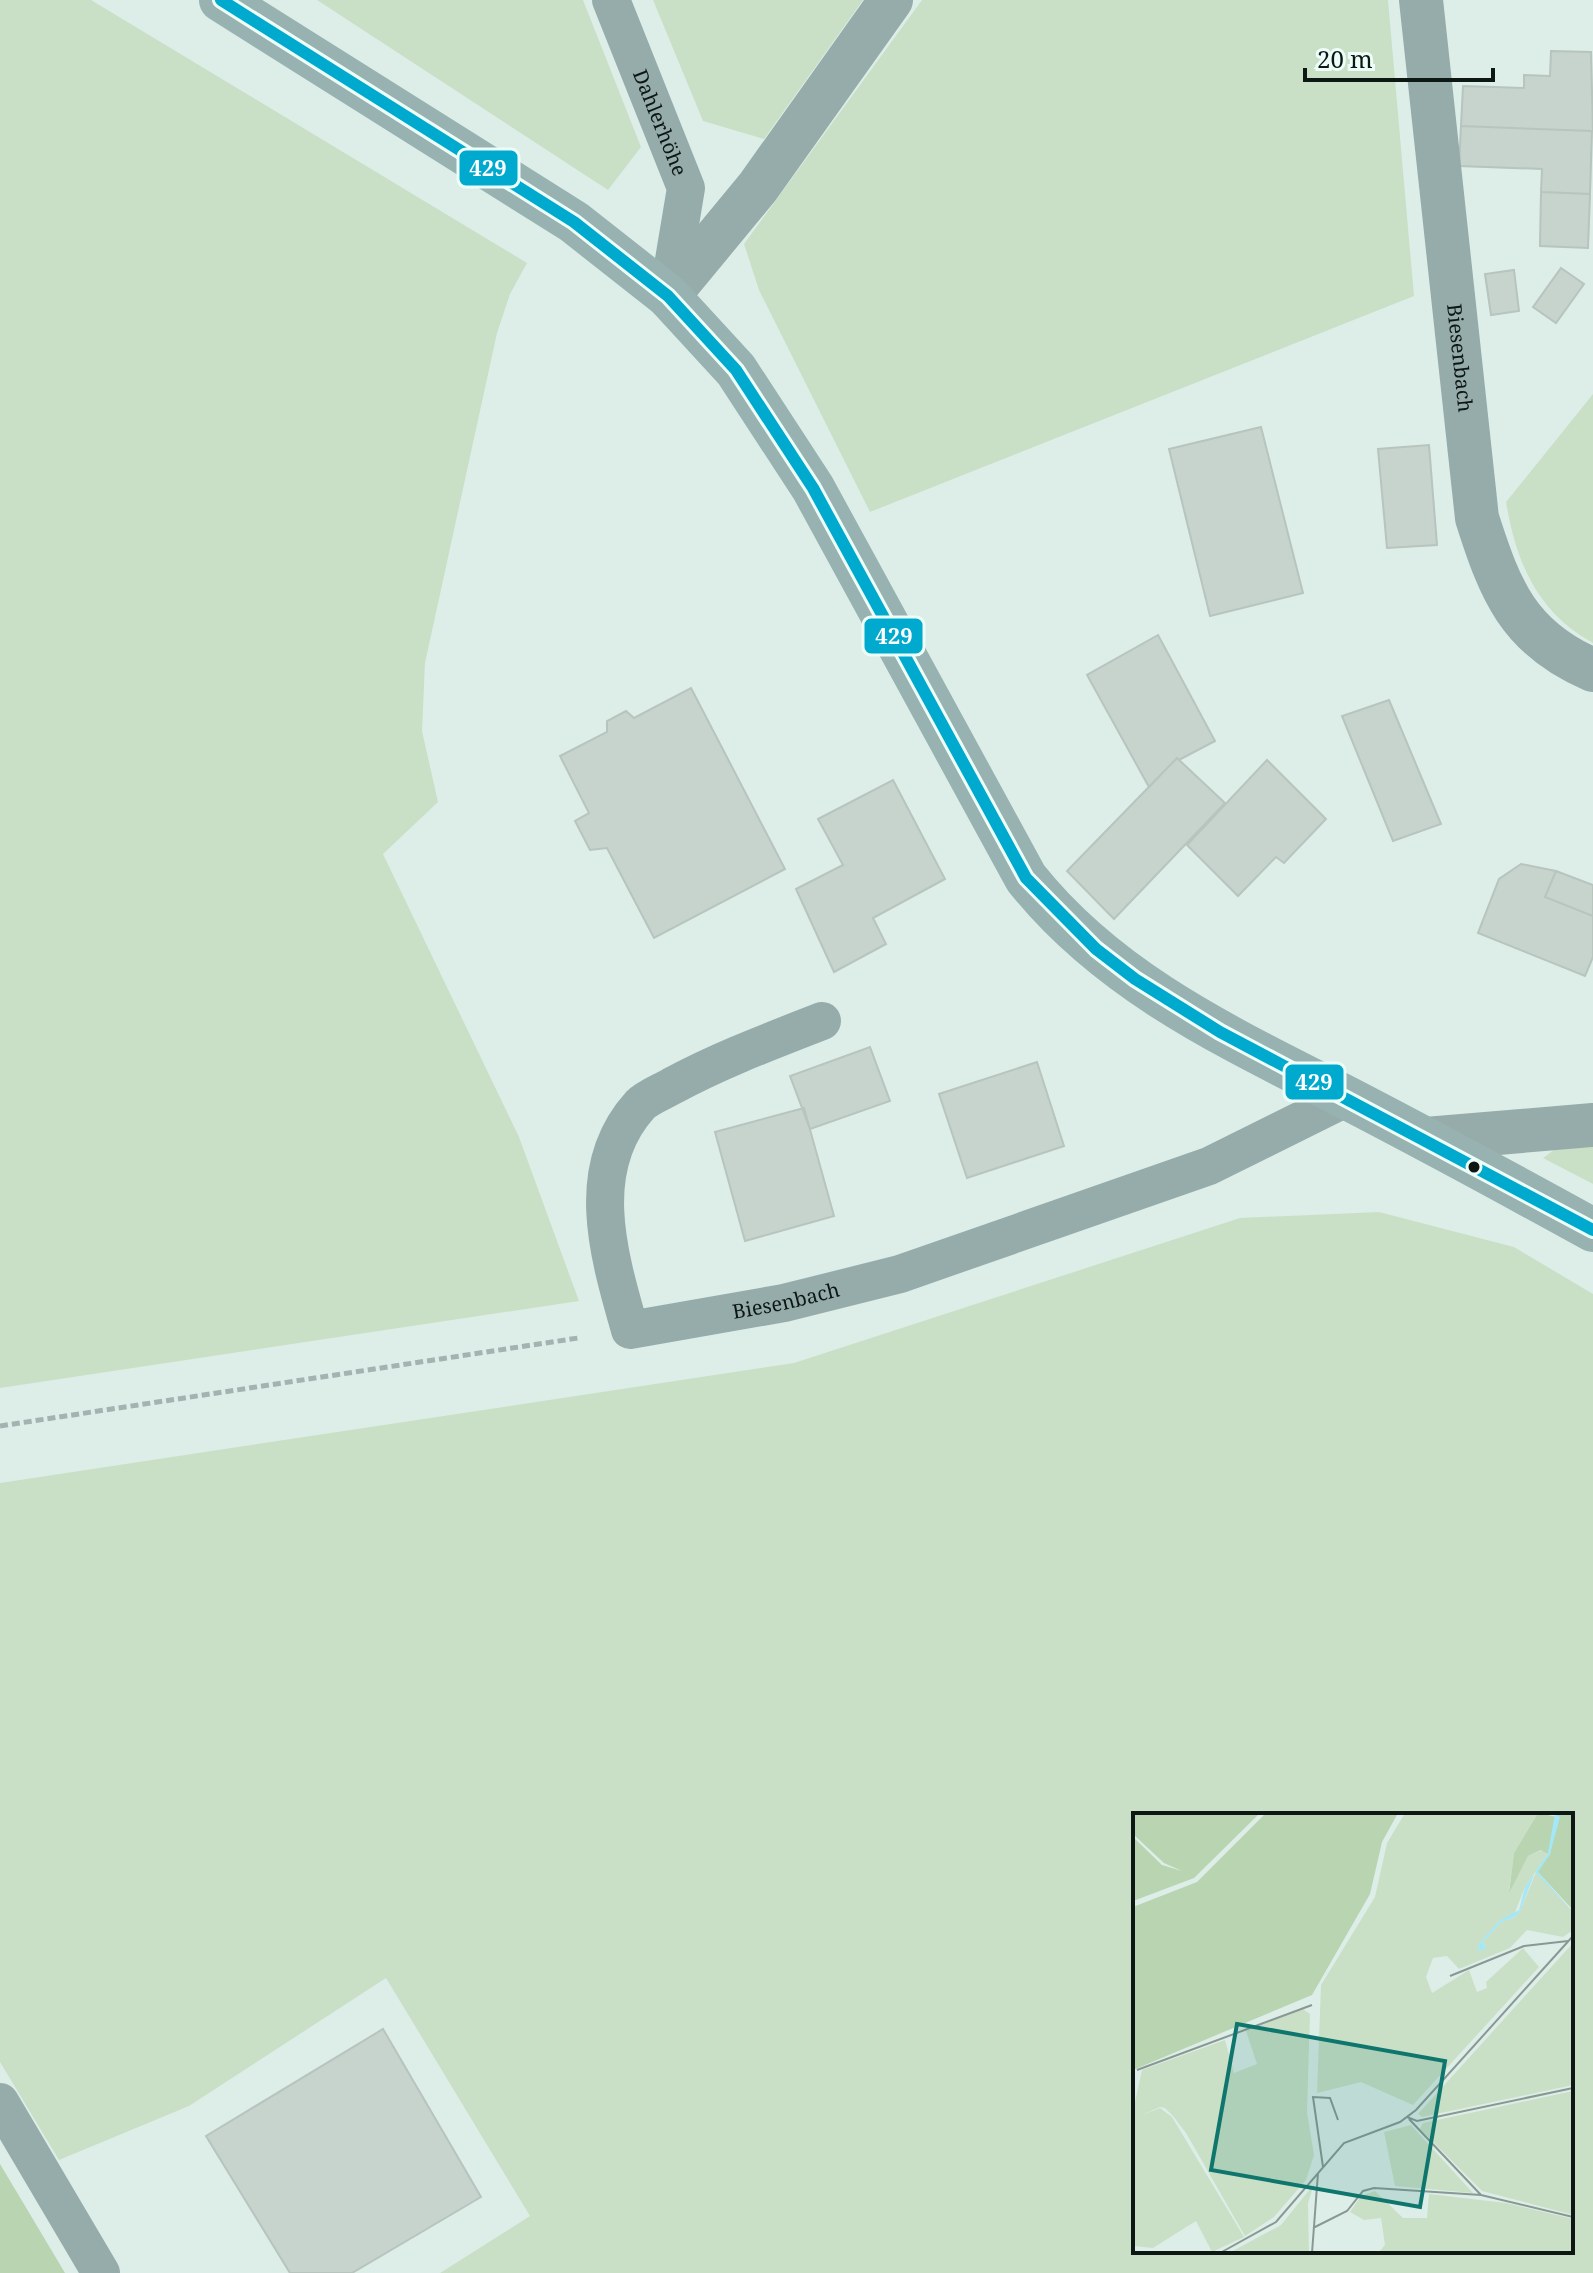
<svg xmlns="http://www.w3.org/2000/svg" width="1593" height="2273" font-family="'Noto Serif',serif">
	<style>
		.green { fill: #cae0c6; fill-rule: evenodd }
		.forest { fill: #b8d4b0 }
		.building { fill: #c7d3cd; stroke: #b8c4be; stroke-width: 2 }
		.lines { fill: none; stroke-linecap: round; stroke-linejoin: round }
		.path { stroke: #a3b3b1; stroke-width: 5; stroke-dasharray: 8 4; stroke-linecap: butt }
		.lane { stroke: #96acab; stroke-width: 38 }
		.street { stroke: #96acab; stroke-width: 44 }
		.secondary { stroke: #97b2b0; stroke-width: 44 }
		.bus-1-casing { stroke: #edfef9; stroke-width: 18 }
		.bus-1 { stroke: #00a9ce; stroke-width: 12 }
		.bus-dot { fill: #0d1714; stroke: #edfef9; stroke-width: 3 }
		.labels { text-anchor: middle; stroke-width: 7; stroke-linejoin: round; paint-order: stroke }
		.street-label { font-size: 20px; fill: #0d1714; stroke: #edfef9 }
		.inset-road { fill: none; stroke: #8a9893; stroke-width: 2 }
		.view { fill: #0f766e; fill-opacity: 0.15; stroke: #0f766e; stroke-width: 4 }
		.inset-edge { fill: none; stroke: #0d1714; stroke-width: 4 }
		.line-badge { stroke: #edfef9; stroke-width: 3 }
		.badge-label { font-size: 22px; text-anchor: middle; font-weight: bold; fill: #fff }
	</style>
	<rect width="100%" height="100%" fill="#ddeee8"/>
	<!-- green -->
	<path class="green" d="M0,0H91L527,263L510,294L497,333L425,663L422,731L438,802L383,854L519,1137L579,1301L0,1388Z
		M317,0H583L641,147L608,190Z
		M653,0H863L764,139L703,121Z
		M922,0H1388L1414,296L870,512L759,290L744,244Z
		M1593,394V643C1537,612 1516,562 1506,502Z
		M1593,1147V1184L1543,1158L1554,1150Z
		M1379,1212L1514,1247L1593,1294V2273H440L530,2216L386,1978L189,2106L59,2160L0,2062V1483L794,1363L1240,1218ZM1135,1815H1571V2251H1135Z"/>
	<!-- forest -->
	<path class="forest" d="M0,2164L65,2273H0Z"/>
	<!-- building -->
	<path class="building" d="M1551,51L1591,52L1593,131L1461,126L1463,86L1524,88V75L1550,76Z
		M1461,126L1592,131L1590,194L1541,192L1542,169L1459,166Z
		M1541,192L1590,194L1588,248L1540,246Z
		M1561,268L1584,284L1556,323L1533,307Z
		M1514,270L1519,311L1491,315L1485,274Z
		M1261,427L1303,593L1210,616L1169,449Z
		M1429,445L1437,545L1387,548L1378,449Z
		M1158,635L1215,741L1179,760L1177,758L1149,787L1087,675Z
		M691,688L785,869L654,938L607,848L590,850L575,821L589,813L560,756L607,732V721L626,711L634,718Z
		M1389,700L1441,824L1393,841L1342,716Z
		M1177,758L1225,803L1114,919L1067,871Z
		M1267,760L1326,819L1284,863L1276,857L1238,896L1187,845Z
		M893,780L945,879L873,918L886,944L834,972L796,889L843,865L818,819Z
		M1521,864L1556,871L1545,897L1593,916V957L1585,976L1478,933L1499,879Z
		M1556,871L1593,885V916L1545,897Z
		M870,1047L890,1101L810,1129L790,1076Z
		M1037,1062L1064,1146L967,1178L939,1094Z
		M804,1108L834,1216L745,1241L715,1132Z
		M383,2029L481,2197L352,2273H290L206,2136Z"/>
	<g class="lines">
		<!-- path -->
		<path class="path" d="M0,1426L578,1338"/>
		<!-- lane -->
		<g class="lane">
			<path id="s1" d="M611,0L686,188L668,296"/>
			<path id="s2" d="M822,1021C771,1041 720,1060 672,1086C662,1092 648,1097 640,1105C582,1169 609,1256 630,1330L784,1303L900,1274L1209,1166L1346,1098"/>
			<path d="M0,2102L101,2273"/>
		</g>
		<!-- street -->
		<g class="street">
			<path id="s3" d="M1421,0L1477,518C1500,590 1518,638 1593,670"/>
			<path d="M668,296L758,187L891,0"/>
			<path d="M1426,1139L1593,1125"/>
		</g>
		<!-- secondary -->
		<path class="secondary" d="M221,0L574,222L668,296L736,370L813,488L1026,878C1111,985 1234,1040 1353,1101C1434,1143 1513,1186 1593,1230"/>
		<defs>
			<path id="bus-1" d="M221,0L574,222L668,296L736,370L813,488L1026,878L1096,949L1135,979L1220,1032L1593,1230"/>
		</defs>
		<!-- bus-1 casing -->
		<use href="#bus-1" class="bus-1-casing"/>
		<!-- bus-1 -->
		<use href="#bus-1" class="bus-1"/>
	</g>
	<!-- markers -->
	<circle class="bus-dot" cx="1474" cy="1167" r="7"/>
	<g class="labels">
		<!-- street labels -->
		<g class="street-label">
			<text dy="7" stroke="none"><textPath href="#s1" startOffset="132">Dahlerhöhe</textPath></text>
			<text dy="7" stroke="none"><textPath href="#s3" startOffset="360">Biesenbach</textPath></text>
			<text dy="7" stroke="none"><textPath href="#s2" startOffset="596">Biesenbach</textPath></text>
		</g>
	</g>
	<!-- overview -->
	<g transform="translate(1133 1813)">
		<rect width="440" height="440" fill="#ddeee8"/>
		<path d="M272,0H405L381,40L376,78L395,43L412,36L414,42L392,74L381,102L367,107L345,132L346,138L353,134L349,130L368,109L382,104L387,98L403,59L440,99V117L430,124L394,117L377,135L326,156L314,143L300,145L293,164L299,180L336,157L344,179L354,175L353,169L390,135L406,154L280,292L228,269L184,280L188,172L242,84L254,30ZM440,130V272L289,304L285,301ZM170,196L177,201L174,299L181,342L173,367L141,404L112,423L53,320L40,303L32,295L27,294L9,302L27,295L39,304L111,424L79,439L63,408L20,435L0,433V298L9,257L92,227L101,260L124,251L113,218ZM440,278V402L349,378L287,316L290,310ZM278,312L340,380L262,373L251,319ZM181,371L175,390L176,440H96L148,412ZM242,378L270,405H294L296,381L373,390L440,406V440H245L252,432L248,405L231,407L217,399L228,383Z" fill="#cae0c6"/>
		<path d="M0,0H127L61,65L0,88V24L29,52L49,58L31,50L0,21ZM133,0H265L249,29L237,81L179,182L0,257V94L64,69ZM405,0L424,4L415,41L408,37L395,43L376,80L381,40ZM425,0H440V97L404,58L417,41Z" fill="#b8d4b0"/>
		<path d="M422,0L427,4L417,41L405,59L440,99L402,59L387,98L382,104L368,109L349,130L354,135L346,138L345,132L367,107L386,97L392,74L415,40Z" fill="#a4e7f6"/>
		<path class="inset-road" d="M317,163L391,133L435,128M4,257L179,192M274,304L284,308L440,275M276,306L348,382M190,354L180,284L197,285L205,307M180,415L214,398L230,378L241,375L348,382L440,404M87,440L143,409L211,330L267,309L283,297L440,123M179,440L185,360"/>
		<path class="view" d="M104,211L312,248L287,394L78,357Z"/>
		<rect width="440" height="440" class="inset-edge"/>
	</g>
	<g class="line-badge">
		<rect x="458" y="149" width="61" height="38" rx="8" fill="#00a9ce"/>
		<rect x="863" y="617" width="61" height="38" rx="8" fill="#00a9ce"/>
		<rect x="1284" y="1063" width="61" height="38" rx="8" fill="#00a9ce"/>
	</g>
	<g class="badge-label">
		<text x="488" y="176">429</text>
		<text x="894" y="644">429</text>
		<text x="1314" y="1090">429</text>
	</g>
	<!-- scale -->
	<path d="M1305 68v12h188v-12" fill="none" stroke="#0d1714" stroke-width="4"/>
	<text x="1317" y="68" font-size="24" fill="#0d1714" stroke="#edfef9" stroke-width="6" paint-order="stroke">20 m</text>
</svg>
